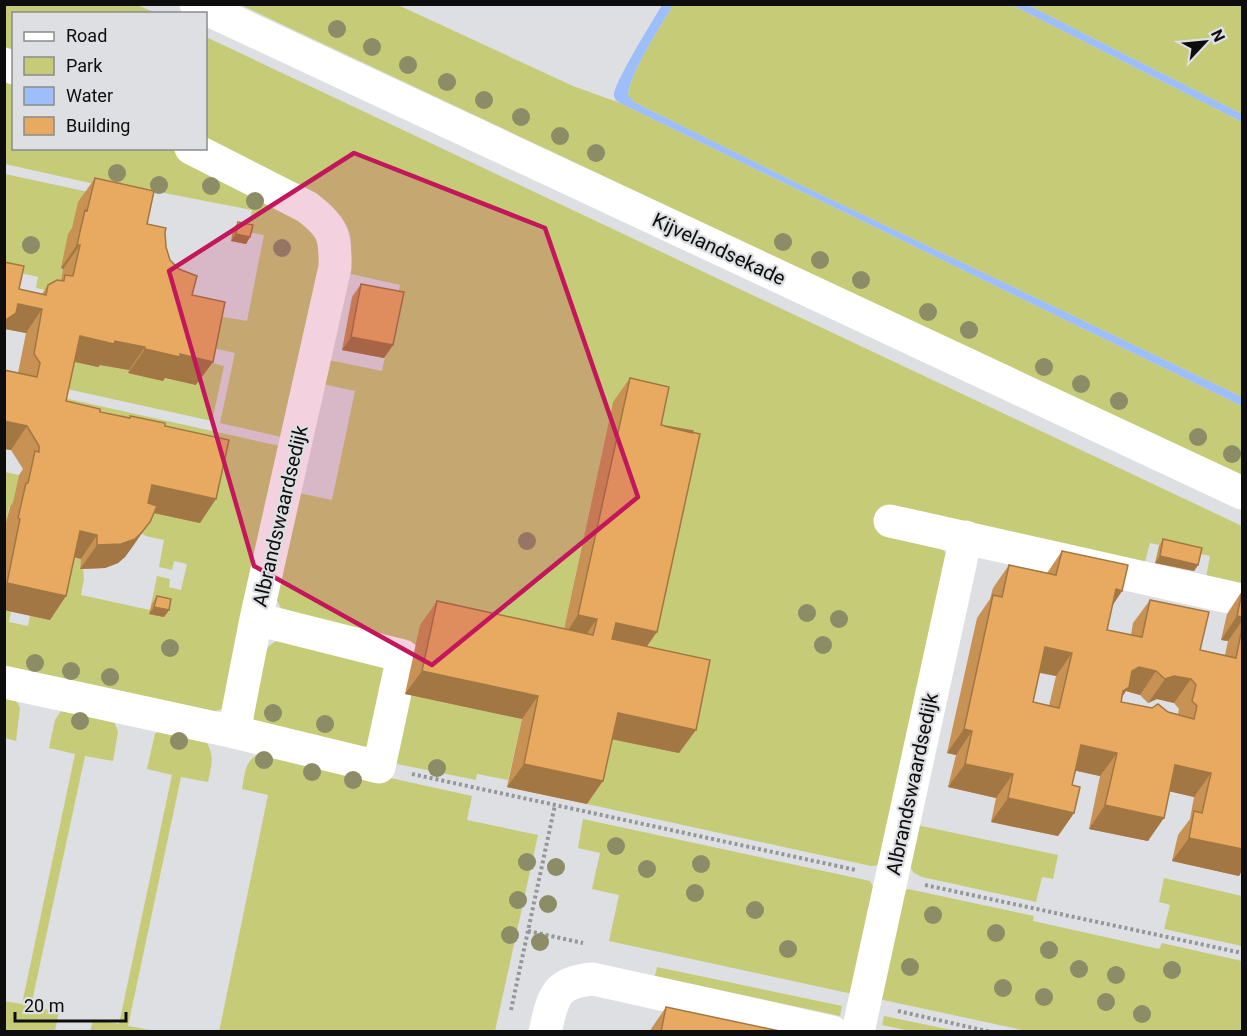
<svg xmlns="http://www.w3.org/2000/svg" width="1247" height="1036" font-family="Roboto,sans-serif">
	<style>
		.green { fill: #c6cb78 }
		.water { fill: #9ebefa }
		.lines { fill: none; stroke-linecap: round; stroke-linejoin: round }
		.path { stroke: #969699; stroke-width: 4; stroke-dasharray: 3 3; stroke-linecap: butt }
		.minor { stroke: #fff; stroke-width: 33 }
		.tree { fill: #8c8d66 }
		.wall { fill: #c79253; fill-rule: evenodd }
		.shaded-wall { fill: #a27743 }
		.building { fill: #e7aa60; stroke: #a27743; stroke-width: 1.5; fill-rule: evenodd }
		.marked { fill: #c2185b; fill-opacity: 0.2; stroke: #c2185b; stroke-width: 4.5; stroke-linejoin: round }
		.labels { text-anchor: middle; stroke-width: 4.5; stroke-linejoin: round; paint-order: stroke }
		.street-label { font-size: 20px; fill: #0d0d0e; stroke: #dedfe2 }
	</style>
	<rect width="100%" height="100%" fill="#dedfe2"/>
	<!-- green -->
	<path class="green" d="M4,5H137L156,13L14,14L13,58L5,54Z
		M241,5H398L573,86L620,103L1242,406V477Z
		M673,5H1012L1242,122V397L795,182L634,102L628,95C630,72 661,26 673,5Z
		M1028,5H1242V114Z
		M206,37L1242,526V592L1205,583L1210,556L1150,543L1145,562L940,547L948,555L878,865L871,866L587,804L601,737L596,663L660,432L613,402L562,638L421,625L416,646L292,618L282,610L276,599L299,493L332,500L355,391L323,384L329,360L382,371L400,285L347,273C352,250 356,233 338,214L206,146Z
		M4,77L13,78L14,148L170,149L299,211L326,252L286,438L220,423L235,353L204,346L211,315L247,321L264,235L248,232L252,210L154,191L149,217L113,209L117,189L5,164Z
		M5,174L98,194L71,234L61,269H63L58,293L36,288L38,277L5,269Z
		M63,359L129,370L128,373L163,380V378L196,385L201,360L224,366L212,421L58,387Z
		M55,396L284,447L223,709L212,712L5,667V610L11,611L9,622L28,626L30,615L64,555L81,559L80,568H83L84,579L81,595L150,610L157,576L170,579L169,587L181,590L187,564L174,561L172,570L159,567L164,540L146,536L139,532L148,449Z
		M5,472L19,475L12,507H9L5,530Z
		M279,639L385,662L371,750L254,720L252,713L264,654L269,646Z
		M5,694L16,700L20,708L16,741L5,738Z
		M405,694L522,719L508,780L477,774L476,780L397,764L393,759Z
		M61,711L114,721L118,732L113,761L85,756L31,1006L59,1012L55,1031H5L4,1001L22,1004L75,754L49,748L55,720Z
		M157,732L207,743C215,758 211,766 208,782L181,777L128,1026L156,1031L90,1032L93,1019L119,1024L172,775L147,769L155,734Z
		M264,750L472,796L467,820L538,835L495,1031L219,1032L268,795L242,789C246,768 244,762 264,750Z
		M583,819L870,881L874,888L857,995L609,941L619,895L592,889L600,853L578,848Z
		M912,824L1058,855L1053,879L1042,877L1036,902L922,877L914,873L908,864Z
		M1164,878L1242,896V946L1164,929L1170,905L1159,902Z
		M908,889L1034,916L1033,921L1159,949L1162,943L1242,961V1031H1027L874,998L903,892Z
		M657,967L842,1006L840,1016L655,976Z
		M884,1016L957,1031H910L882,1025Z"/>
	<!-- water -->
	<path class="water" d="M662,5H673C661,26 630,72 628,95L634,102L795,182L1242,397V406L620,103C617,101 615,100 614,96C613,84 654,19 662,5Z
		M1012,5H1028L1242,114V122Z"/>
	<g class="lines">
		<!-- path -->
		<path class="path" d="M412,774L856,870
			M925,885L1242,953
			M528,931L583,943
			M511,1010L555,805
			M898,1011L991,1032"/>
		<!-- minor -->
		<path class="minor" d="M196,4L1242,493
			M4,64L14,68
			M191,148L307,207C332,226 336,235 335,267L256,619L234,732
			M890,521L1242,600
			M4,682L234,732L379,767L403,656L256,619
			M545,1032C553,998 554,982 593,979L832,1032
			M858,1032L966,537"/>
	</g>
	<!-- trees -->
	<g class="tree">
		<circle cx="337" cy="29" r="9"/>
		<circle cx="372" cy="47" r="9"/>
		<circle cx="408" cy="65" r="9"/>
		<circle cx="447" cy="82" r="9"/>
		<circle cx="484" cy="100" r="9"/>
		<circle cx="521" cy="117" r="9"/>
		<circle cx="560" cy="136" r="9"/>
		<circle cx="596" cy="153" r="9"/>
		<circle cx="117" cy="173" r="9"/>
		<circle cx="159" cy="185" r="9"/>
		<circle cx="211" cy="186" r="9"/>
		<circle cx="255" cy="201" r="9"/>
		<circle cx="783" cy="242" r="9"/>
		<circle cx="31" cy="245" r="9"/>
		<circle cx="282" cy="248" r="9"/>
		<circle cx="820" cy="260" r="9"/>
		<circle cx="861" cy="280" r="9"/>
		<circle cx="928" cy="312" r="9"/>
		<circle cx="969" cy="330" r="9"/>
		<circle cx="1044" cy="367" r="9"/>
		<circle cx="1081" cy="384" r="9"/>
		<circle cx="1119" cy="401" r="9"/>
		<circle cx="1198" cy="437" r="9"/>
		<circle cx="1232" cy="454" r="9"/>
		<circle cx="527" cy="541" r="9"/>
		<circle cx="807" cy="613" r="9"/>
		<circle cx="839" cy="619" r="9"/>
		<circle cx="823" cy="645" r="9"/>
		<circle cx="170" cy="648" r="9"/>
		<circle cx="35" cy="663" r="9"/>
		<circle cx="71" cy="671" r="9"/>
		<circle cx="110" cy="677" r="9"/>
		<circle cx="273" cy="713" r="9"/>
		<circle cx="80" cy="721" r="9"/>
		<circle cx="325" cy="724" r="9"/>
		<circle cx="179" cy="741" r="9"/>
		<circle cx="264" cy="760" r="9"/>
		<circle cx="437" cy="768" r="9"/>
		<circle cx="312" cy="772" r="9"/>
		<circle cx="353" cy="780" r="9"/>
		<circle cx="616" cy="846" r="9"/>
		<circle cx="527" cy="862" r="9"/>
		<circle cx="701" cy="864" r="9"/>
		<circle cx="556" cy="867" r="9"/>
		<circle cx="647" cy="869" r="9"/>
		<circle cx="695" cy="893" r="9"/>
		<circle cx="518" cy="900" r="9"/>
		<circle cx="548" cy="904" r="9"/>
		<circle cx="755" cy="910" r="9"/>
		<circle cx="933" cy="915" r="9"/>
		<circle cx="996" cy="933" r="9"/>
		<circle cx="510" cy="935" r="9"/>
		<circle cx="540" cy="942" r="9"/>
		<circle cx="788" cy="949" r="9"/>
		<circle cx="1049" cy="950" r="9"/>
		<circle cx="910" cy="967" r="9"/>
		<circle cx="1079" cy="969" r="9"/>
		<circle cx="1172" cy="970" r="9"/>
		<circle cx="1116" cy="975" r="9"/>
		<circle cx="1003" cy="988" r="9"/>
		<circle cx="1044" cy="997" r="9"/>
		<circle cx="1106" cy="1002" r="9"/>
		<circle cx="1142" cy="1014" r="9"/>
	</g>
	<!-- wall -->
	<path class="wall" d="M95,178L147,224L165,232L166,247L170,260L192,295L196,385L165,378L163,381L128,373L129,370L100,365L98,367L74,362L66,401L100,412L129,418L130,416L165,426L200,523L154,513L133,546L125,557L118,563L105,568L80,569L81,559L75,557L50,620L4,610V530L10,507L13,502L19,475L23,469L11,450L4,449V370L18,373L26,333L5,329L4,330V262L19,289L42,294L48,285L61,280L63,269L61,268L68,234L72,228L78,202Z
		M238,222L250,237L246,244L231,241L233,229Z
		M361,284L393,345L384,358L342,350L352,297Z
		M630,378L661,425L647,647L679,753L612,739L587,804L507,787L522,719L405,694L420,625L437,601L564,629L613,402Z
		M1163,539L1198,565L1194,571L1155,563L1159,546Z
		M1062,551L1122,591L1112,606L1107,630L1131,635L1133,623L1150,600L1200,650L1225,655L1228,641L1221,640L1227,614L1242,591V870L1239,876L1172,861L1178,835L1190,819L1194,797L1170,791L1148,841L1089,829L1100,776L1076,771L1072,785L1074,813L1058,836L991,822L996,798L948,787L956,755L947,753L977,618L990,599L993,588L1009,565L1047,573ZM1039,673L1056,676L1049,706L1033,702ZM1126,691L1140,695L1148,703L1157,699L1174,703L1179,709L1178,714L1121,702L1122,697Z
		M157,596L169,610L164,617L149,614L152,603Z
		M666,1007L784,1032H649Z"/>
	<!-- shaded-wall -->
	<path class="shaded-wall" d="M236,234L250,237L246,244L231,241Z
		M77,245H80L63,269L61,268Z
		M18,304L42,309L26,333L5,329L4,330V321Z
		M80,336L115,341L145,347L129,370L100,365L98,367L63,359Z
		M351,337L393,345L384,358L342,350Z
		M145,349L180,354L213,362L196,385L165,378L163,381L128,373Z
		M4,421L27,426L11,450L4,449Z
		M152,485L216,499L200,523L135,509Z
		M150,522L125,557L118,563L105,568L80,569L97,545Z
		M80,531L97,535L81,559L64,555Z
		M1160,556L1198,565L1194,571L1155,563Z
		M7,583L66,596L50,620L4,610V586Z
		M1116,589L1122,591L1106,615Z
		M154,607L169,610L164,617L149,614Z
		M578,615L597,619L581,642L562,639Z
		M1237,616L1242,617V621L1228,641L1221,640Z
		M616,623L657,632L640,656L600,646Z
		M1045,647L1072,653L1056,676L1029,670Z
		M1139,667L1156,671L1140,695L1126,691L1112,711L1132,671Z
		M422,671L538,696L522,719L405,694Z
		M1174,676L1191,679L1174,703L1157,699L1148,703L1165,679Z
		M618,713L696,730L679,753L601,737Z
		M964,729L972,731L956,755L947,753Z
		M1081,745L1117,753L1100,776L1065,768Z
		M524,764L603,781L587,804L507,787Z
		M965,764L1013,774L996,798L948,787Z
		M1175,765L1211,773L1194,797L1159,789Z
		M1008,798L1074,813L1058,836L991,822Z
		M1105,805L1164,818L1148,841L1089,829Z
		M1189,838L1242,849V870L1239,876L1172,861Z"/>
	<!-- building -->
	<path class="building" d="M95,178L154,191L147,224L166,228L165,232L166,247L170,260L179,269L197,276L192,295L225,302L213,362L180,354V357L145,349V347L115,341L114,344L80,336L66,401L100,409V412L130,418V416L165,423V426L229,440L216,499L152,485L148,503L157,506L150,522L141,533L135,539L121,544L97,545V535L80,531L66,596L7,583L20,519L18,518L26,483H28L35,451L39,452V446L27,426L4,421V370L37,377L40,363L34,354L42,309L18,304L16,313L4,321V262L24,266L19,289L46,295L48,285L57,280L64,281L65,275L73,276L80,245H77L85,210L87,211Z
		M238,222L253,225L250,237L236,234Z
		M361,284L404,292L393,345L351,337Z
		M630,378L669,387L661,425L700,434L657,632L616,623L612,639L710,660L696,730L618,713L603,781L524,764L538,696L422,671L437,601L593,635L597,619L578,615Z
		M664,426H665L693,431L692,433Z
		M1163,539L1202,548L1198,565L1160,556Z
		M1062,551L1128,565L1122,591L1116,589L1107,630L1142,637L1150,600L1209,612L1200,650L1236,658L1242,628V849L1189,838L1194,811L1202,813L1211,773L1175,765L1164,818L1105,805L1117,753L1081,745L1072,785L1080,787L1074,813L1008,798L1013,774L965,764L972,731L964,729L993,595L1002,597L1009,565L1056,575ZM1045,647L1072,653L1059,708L1033,702ZM1139,667L1156,671L1165,679L1174,676L1191,679L1196,685L1192,701L1197,706L1194,719L1168,712L1158,704L1152,708L1121,702L1123,691L1129,687L1132,671Z
		M1242,592V617L1237,616Z
		M157,596L171,599L169,610L154,607Z
		M666,1007L784,1032H661Z"/>
	<!-- marked area -->
	<path class="marked" d="M354,153L545,228L638,497L432,665L254,566L169,271Z"/>
	<g class="labels">
		<!-- street labels -->
		<g class="street-label">
			<text transform="translate(719 249) rotate(25)" y="7">Kijvelandsekade</text>
			<text transform="translate(280 516) rotate(-77)" y="7">Albrandswaardsedijk</text>
			<text transform="translate(912 784) rotate(-78)" y="7">Albrandswaardsedijk</text>
		</g>
	</g>
	<!-- border -->
	<rect width="1247" height="1036" fill="none" stroke="#0d0d0e" stroke-width="12"/>
	<!-- legend -->
	<rect x="12" y="12" width="195" height="138" fill="#dedfe2" stroke="#8a8b8d" stroke-width="1.5"/>
	<rect x="24" y="32" width="30" height="9" fill="#ffffff" stroke="#8a8b8d" stroke-width="1.5"/>
	<text x="66" y="42" font-size="18" fill="#0d0d0e">Road</text>
	<rect x="24" y="57" width="30" height="18" fill="#c6cb78" stroke="#8a8b8d" stroke-width="1.5"/>
	<text x="66" y="72" font-size="18" fill="#0d0d0e">Park</text>
	<rect x="24" y="87" width="30" height="18" fill="#9ebefa" stroke="#8a8b8d" stroke-width="1.5"/>
	<text x="66" y="102" font-size="18" fill="#0d0d0e">Water</text>
	<rect x="24" y="117" width="30" height="18" fill="#e7aa60" stroke="#8a8b8d" stroke-width="1.5"/>
	<text x="66" y="132" font-size="18" fill="#0d0d0e">Building</text>
	<!-- north arrow -->
	<g transform="translate(1205 42) rotate(64)" stroke="#dedfe2" stroke-width="4.5" paint-order="stroke">
	<path d="M0-4.5L10 22L0 15L-10 22Z" fill="#0d0d0e"/>
	<text y="-9" font-size="16" font-weight="bold" text-anchor="middle" fill="#0d0d0e">N</text>
	</g>
	<!-- scale -->
	<path d="M15 1012v9h111v-9" fill="none" stroke="#0d0d0e" stroke-width="3"/>
	<text x="24" y="1012" font-size="18" fill="#0d0d0e" stroke="#dedfe2" stroke-width="4.5" paint-order="stroke">20 m</text>
</svg>
